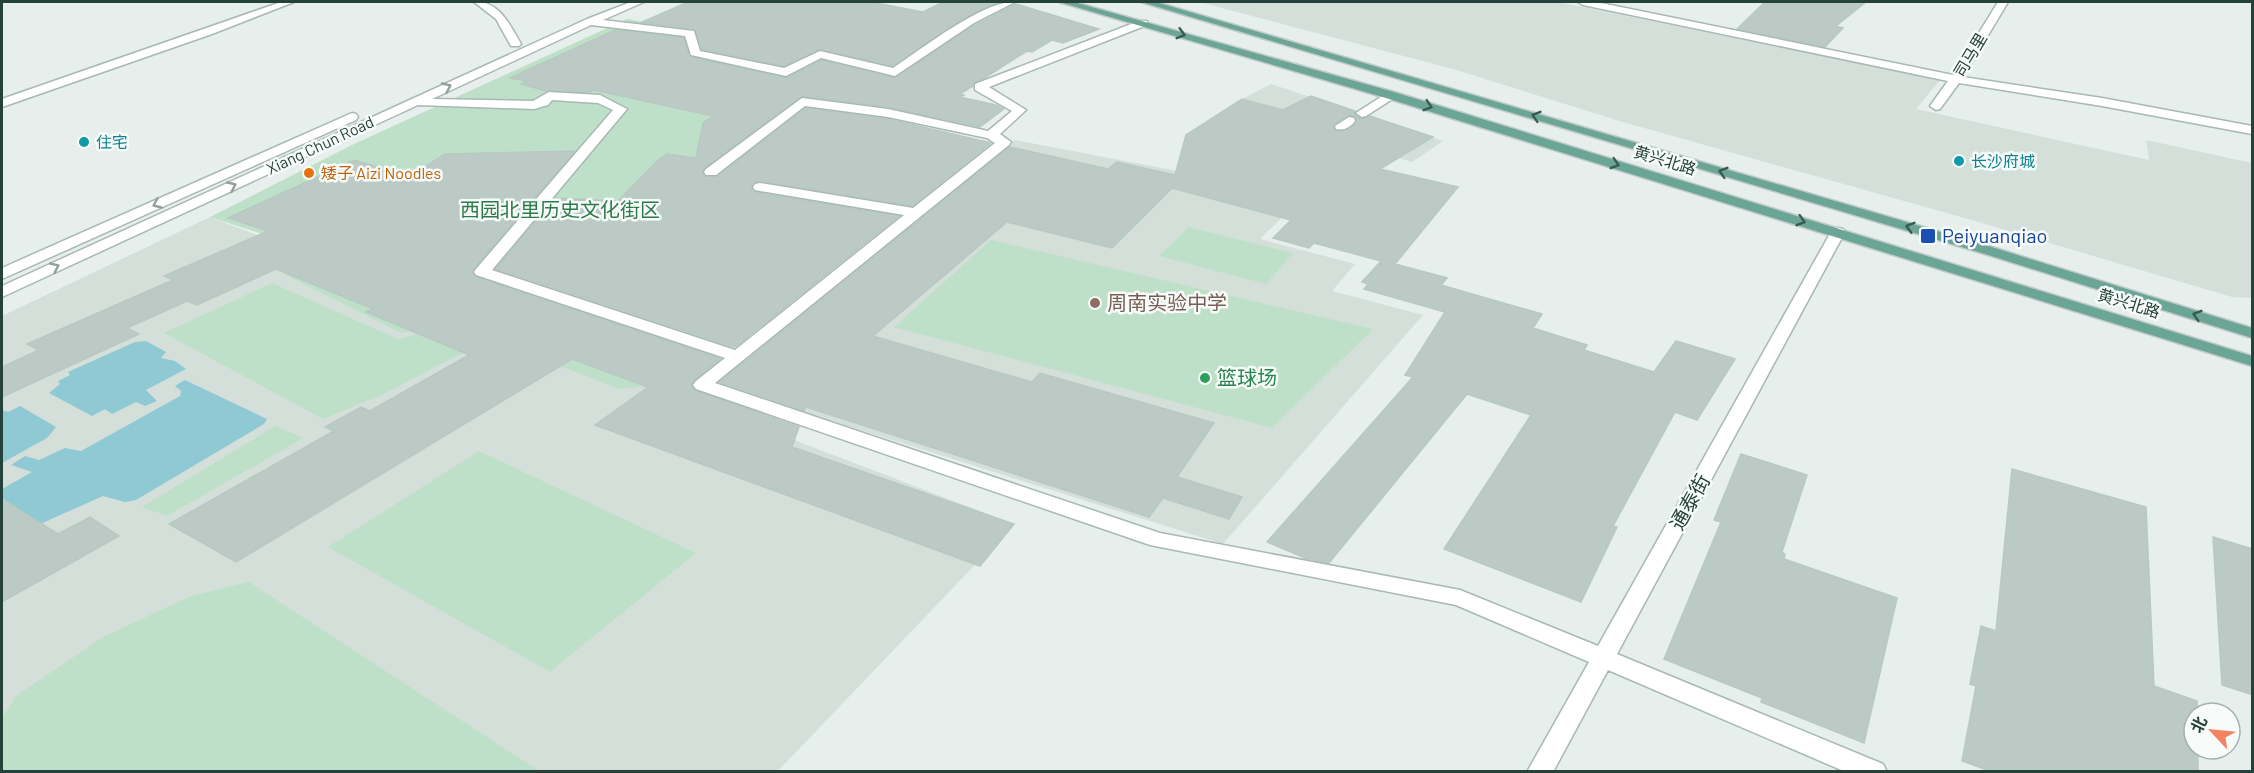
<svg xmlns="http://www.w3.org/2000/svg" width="2254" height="773" font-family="Barlow,'Noto Sans SC',sans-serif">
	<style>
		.built { fill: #d4dfda }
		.green { fill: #bfe0c8 }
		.water { fill: #8ec9d4 }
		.building { fill: #bbcac4; stroke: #b8c9c2; stroke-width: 1.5; fill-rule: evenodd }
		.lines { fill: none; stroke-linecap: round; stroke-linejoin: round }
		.minor-casing { stroke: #a8b8b2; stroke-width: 3 }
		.major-casing { stroke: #c2cac8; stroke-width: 3 }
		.minor { fill: #fff; fill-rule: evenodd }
		.major { fill: #6aa596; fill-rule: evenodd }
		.oneway { stroke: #365b51 }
		.oneway2 { stroke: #92a09c }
		.culture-dot { fill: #0f9aa8; stroke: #f7fbf9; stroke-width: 2 }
		.food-dot { fill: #e8710a; stroke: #f7fbf9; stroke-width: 2 }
		.transit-dot { fill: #1a4fb4; stroke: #f7fbf9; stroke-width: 2 }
		.education-dot { fill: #8d6e63; stroke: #f7fbf9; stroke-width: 2 }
		.leisure-dot { fill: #2e9e5b; stroke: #f7fbf9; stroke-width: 2 }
		.labels { text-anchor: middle; stroke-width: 5; stroke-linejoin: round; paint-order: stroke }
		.far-street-label { font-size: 16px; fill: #24423a; stroke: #f7fbf9 }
		.far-culture-label { font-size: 16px; fill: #0d838f; stroke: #f7fbf9; text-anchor: start }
		.far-food-label { font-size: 16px; fill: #c56008; stroke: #f7fbf9; text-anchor: start }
		.park-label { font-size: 20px; fill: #2d7a4b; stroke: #f7fbf9 }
		.transit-label { font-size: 20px; fill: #164399; stroke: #f7fbf9; text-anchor: start }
		.education-label { font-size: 20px; fill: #785e54; stroke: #f7fbf9; text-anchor: start }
		.leisure-label { font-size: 20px; fill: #27864d; stroke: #f7fbf9; text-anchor: start }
		.street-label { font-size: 20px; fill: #24423a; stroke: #f7fbf9 }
	</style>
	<rect width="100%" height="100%" fill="#e6efeb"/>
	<!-- built -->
	<path class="built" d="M1199,2H1558L1940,80L1916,109L2149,160L2146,140L2252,163V298L2232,297L1975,221L1623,122L1453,69Z
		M1271,84L1443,141L1412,162L1356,145L1260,239L1355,264L1332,291L1423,315L1223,544L714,384L1015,140L1188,173L1186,135L1242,99Z
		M210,217L1014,524L778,771L2,772V316Z"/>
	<!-- green -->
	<path class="green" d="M627,19L692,30L797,62L753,90L724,150L703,176L904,213L688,382L619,389L454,325L401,333L286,275L324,254L210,217L354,144Z
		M1189,227L1293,253L1266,284L1159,256Z
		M991,240L1373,329L1272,428L894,327Z
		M272,283L398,339L434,330L476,346L381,395L323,419L164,333Z
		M275,426L304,438L167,516L142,507Z
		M479,451L696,553L550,672L328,547Z
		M249,582L539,771H2V718L16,696L103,637L191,596Z"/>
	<!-- water -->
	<path class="water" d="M146,341L166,352L161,358L175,361L186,369L146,390L157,401L145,406L136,402L112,414L105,409L92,416L49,393L60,384L58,381L70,375L68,372L135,342Z
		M185,380L267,419L264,424L136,500L125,502L103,496L38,525L2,498V489L32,472L11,465L25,456L39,460L65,448L81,451L180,396L181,391L175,386Z
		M20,406L56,427L47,438L2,463V410L8,412Z"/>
	<!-- building -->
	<path class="building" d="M688,2H871L923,12L943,2H1001L986,7L951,26L893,66L821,49L784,66L702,49L694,29L642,22Z
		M1765,2H1866L1836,26L1843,28L1825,47L1737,29Z
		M1016,4L1099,29L1063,43L1052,40L1032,52L1027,51L986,77L973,83V86L960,94L964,95L960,97L996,105L1004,109L980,127L888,107L802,96L704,168L702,171L704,176L717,177L806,108L888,119L991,143L912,206L760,181L753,183L751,188L755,192L899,216L735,347L496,269L555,198L618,201L658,160L667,154L696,158L703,123L713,116L594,90L589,92L546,91L521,84L527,81L510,78L615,30L683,38L691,57L786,78L821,60L894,78L975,25Z
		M1311,96L1355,111L1354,114L1361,119L1370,116L1433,137L1380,169L1458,187L1395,264L1447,278L1441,285L1542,314L1533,328L1587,345L1584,350L1654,372L1676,341L1735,359L1697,420L1675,412L1613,526L1617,527L1581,602L1444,549L1531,415L1467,394L1329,563L1305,558L1267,542L1413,377L1405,375L1445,312L1364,289L1368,284L1362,282L1381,261L1314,243L1309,248L1273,238L1291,220L1172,188L1112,248L1007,222L873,336L1032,382L1040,373L1214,423L1177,477L1242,497L1229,519L1163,498L1149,517L806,407L804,411L720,382L1010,147L1108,169L1117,162L1175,175L1186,135L1242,99L1283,110ZM1348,115L1354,116L1357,122L1348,130L1336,131L1333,125Z
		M575,151L474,268L472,271L474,276L720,359L694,380L691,385L694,390L799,427L792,447L1014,524L980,566L595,425L648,387L572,359L236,562L169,524L334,431L325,427L361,407L370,411L469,355L366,312L373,309L276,269L197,305L187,301L127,328L139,334L2,397V367L39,350L27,344L173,280L164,276L268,231L228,218L354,160L411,176L445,154Z
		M1741,454L1807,475L1782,552L1785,554L1784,559L1897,598L1864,743L1761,702L1762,698L1664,659L1721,522L1714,520Z
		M2012,469L2146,507L2154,686L2197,701V713H2194V749H2198V771H1990L1962,761L1976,686L1970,684L1981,626L1996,631Z
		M2,499L58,534L90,517L119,536L2,602Z
		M2213,537L2253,549V695L2222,685Z"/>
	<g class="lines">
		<defs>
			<path id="minor" d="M281,2H294L212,34L2,107V99Z
				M474,2C499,0 510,25 521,44L519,46H511L496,19Z
				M631,2H644L603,20L694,31L700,51L784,68L820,51L893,68C920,50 984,0 1015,2L974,23L895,76L821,58L786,76L691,55L685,36L591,25L432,99L533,101L549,92L600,95L627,109L492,270L735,350L904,215L760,191L755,190L753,187L755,184L760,183L913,208L995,143L987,138L888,117L805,106L716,175H706L704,172L706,169L802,98L888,109L988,131L1012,111L975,90V84L1139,21H1147V25L989,87L1026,110L1000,134L1011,142L1009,145L715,383L1160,533L1460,590L1598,646L1831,232L1838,228L1843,229L1845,232L1617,654L1883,764L1887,772H1846L1608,670L1553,772H1527L1589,662L1456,605L1150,545L696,389L693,385L696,381L725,358L476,275L474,272L476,269L613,110L598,103L552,100L548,105L534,109L418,105L2,297V286L587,19Z
				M1578,2H1596L1953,75L1998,2H2008L1963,77L2102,98L2252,126V134L2102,106L1959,83L1940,109L1936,110L1930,106L1948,81L1583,5Z
				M1390,91L1396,95L1394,98L1366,116L1362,117L1356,113Z
				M352,113L356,114L358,117L356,120L2,279V268Z
				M1349,117L1354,118L1355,121C1351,127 1344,131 1336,129L1335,126Z"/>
			<path id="major" d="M1059,2H1074L1394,92L2252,356V366L1386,98Z
				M1141,2H1156L1995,248L2252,328V338L1985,254Z"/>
		</defs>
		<!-- minor casing -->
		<use href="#minor" class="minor-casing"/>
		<!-- major casing -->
		<use href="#major" class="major-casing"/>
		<!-- minor -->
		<use href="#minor" class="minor"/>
		<!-- major -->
		<use href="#major" class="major"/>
	</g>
	<!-- one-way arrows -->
	<defs><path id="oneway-chevron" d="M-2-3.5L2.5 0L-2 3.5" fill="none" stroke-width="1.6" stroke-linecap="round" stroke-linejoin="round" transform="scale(1.5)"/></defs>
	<g class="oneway">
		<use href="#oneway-chevron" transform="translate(1181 34) rotate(16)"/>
		<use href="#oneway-chevron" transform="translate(1428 106) rotate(17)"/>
		<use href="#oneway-chevron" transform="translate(1536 116) rotate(-163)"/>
		<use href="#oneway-chevron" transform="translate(1615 164) rotate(17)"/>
		<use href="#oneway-chevron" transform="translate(1723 172) rotate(-163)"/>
		<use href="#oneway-chevron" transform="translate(1801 221) rotate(17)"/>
		<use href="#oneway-chevron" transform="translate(1910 227) rotate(-164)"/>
		<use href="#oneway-chevron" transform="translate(2197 315) rotate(-163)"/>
	</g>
	<g class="oneway2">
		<use href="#oneway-chevron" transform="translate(447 87) rotate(-25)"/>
		<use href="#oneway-chevron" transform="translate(232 186) rotate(-25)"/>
		<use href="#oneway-chevron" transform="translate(157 204) rotate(156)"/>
		<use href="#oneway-chevron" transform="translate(55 267) rotate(-25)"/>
	</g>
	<!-- markers -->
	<g class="culture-dot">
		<circle cx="84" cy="142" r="6"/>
		<circle cx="1959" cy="161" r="6"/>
	</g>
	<circle class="food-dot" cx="309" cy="173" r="6"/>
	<rect class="transit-dot" x="1920" y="228" width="16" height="16" rx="3"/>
	<circle class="education-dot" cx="1095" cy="303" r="6"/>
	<circle class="leisure-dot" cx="1205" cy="378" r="6"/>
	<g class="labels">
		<!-- far-street labels -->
		<g class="far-street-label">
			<text transform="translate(1970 55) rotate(-59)" y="6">司马里</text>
			<text transform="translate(320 145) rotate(-25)" y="6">Xiang Chun Road</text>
			<text transform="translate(1665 160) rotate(17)" y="6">黄兴北路</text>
			<text transform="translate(2129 303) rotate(17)" y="6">黄兴北路</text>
		</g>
		<!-- far-culture labels -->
		<g class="far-culture-label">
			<text x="96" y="148">住宅</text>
			<text x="1971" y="167">长沙府城</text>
		</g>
		<!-- far-food labels -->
		<g class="far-food-label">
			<text x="321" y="179">矮子 Aizi Noodles</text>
		</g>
		<!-- park labels -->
		<g class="park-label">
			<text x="560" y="217">西园北里历史文化街区</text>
		</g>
		<!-- transit labels -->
		<g class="transit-label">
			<text x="1942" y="243">Peiyuanqiao</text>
		</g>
		<!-- education labels -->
		<g class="education-label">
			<text x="1107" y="310">周南实验中学</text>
		</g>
		<!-- leisure labels -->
		<g class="leisure-label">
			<text x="1217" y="385">篮球场</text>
		</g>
		<!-- street labels -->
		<g class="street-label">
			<text transform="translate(1690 502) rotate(-61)" y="7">通泰街</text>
		</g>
	</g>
	<!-- border -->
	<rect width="2254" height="773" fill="none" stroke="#24423a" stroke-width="6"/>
	<!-- north arrow -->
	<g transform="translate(2212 731) rotate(296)"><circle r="28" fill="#f7fbf9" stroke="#a3b1ad" stroke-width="1.5"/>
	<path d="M0-4.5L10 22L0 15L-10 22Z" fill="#f4845f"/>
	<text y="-9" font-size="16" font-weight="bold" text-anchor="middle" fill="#24423a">北</text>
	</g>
</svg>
